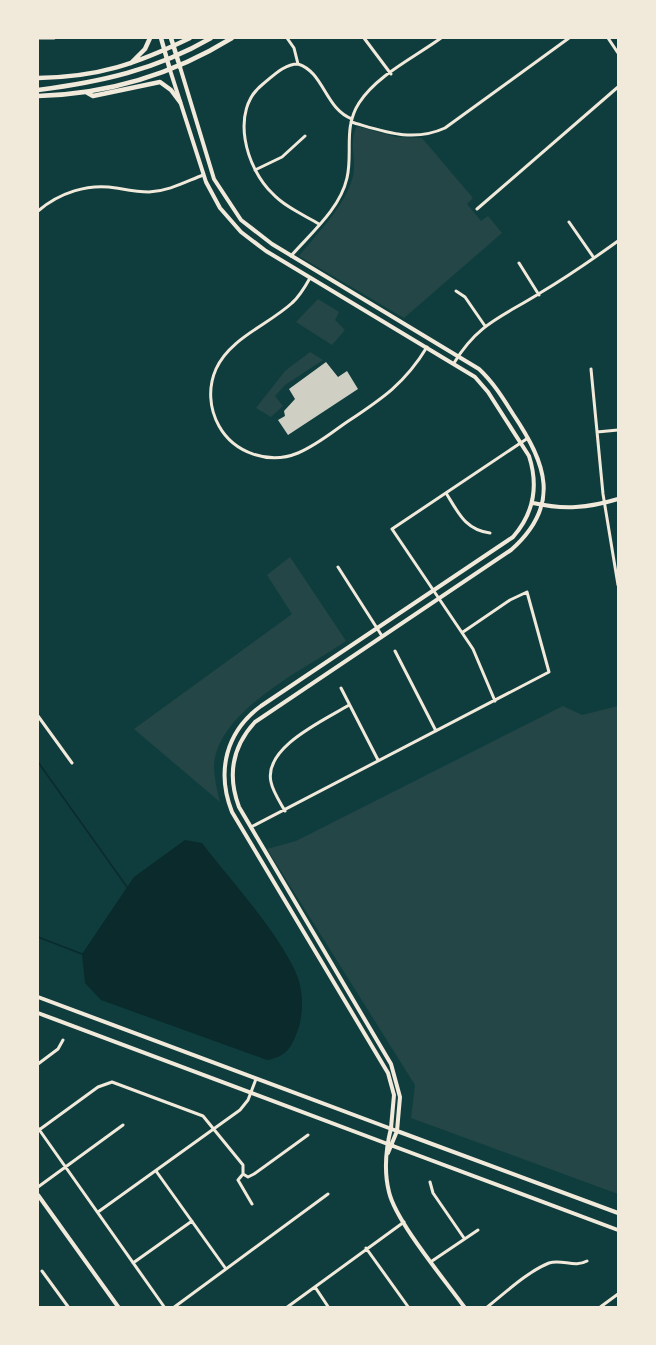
<svg xmlns="http://www.w3.org/2000/svg" width="656" height="1345" font-family="'PT Sans Narrow',sans-serif">
	<style>
		.green { fill: #244646 }
		.water { fill: #0a2a2b }
		.lines { fill: none; stroke-linecap: round; stroke-linejoin: round }
		.stream { stroke: #0a2a2b; stroke-width: 1.5 }
		.building { fill: #cfcfc3 }
		.minor { stroke: #f1e9da; stroke-width: 3 }
		.tertiary { stroke: #f1e9da; stroke-width: 4 }
		.secondary { stroke: #f1e9da; stroke-width: 4 }
		.primary { stroke: #f1e9da; stroke-width: 4.5 }
	</style>
	<rect width="100%" height="100%" fill="#0f3d3e"/>
	<!-- green -->
	<path class="green" d="M357,126L396,137L422,138L473,198L467,204L481,221L488,216L502,233L404,318L299,256C319,231 345,207 353,176C357,159 348,141 357,126Z
		M318,299L339,312L335,320L345,330L332,345L296,322Z
		M310,352L323,360L285,385L275,396L283,406L271,417L256,408L285,371Z
		M290,557L346,641C305,669 218,710 214,765C214,777 217,790 220,802L134,729L292,614L267,575Z
		M563,706L582,715L618,706V1194L411,1118L415,1085L267,849L296,841Z"/>
	<!-- water -->
	<path class="water" d="M185,840L202,843C231,881 277,930 296,973C304,991 304,1017 296,1035C290,1050 284,1057 267,1060L101,1000L85,983L82,954L134,877Z"/>
	<g class="lines">
		<!-- stream -->
		<path class="stream" d="M38,762L127,887
			M38,937L82,954"/>
	</g>
	<!-- building -->
	<path class="building" d="M326,362L338,377L347,371L358,389L288,435L278,420L285,416L284,411L295,399L289,389Z"/>
	<g class="lines">
		<!-- minor -->
		<path class="minor" d="M38,38H54
			M287,38L294,48L298,64
			M364,38L391,74
			M608,38L618,53
			M351,122C383,131 412,143 445,128L569,38
			M255,170L282,157L305,136
			M477,209L618,87
			M38,211C59,193 88,183 116,188C128,190 138,192 149,192C169,191 185,182 203,175
			M569,222L594,258
			M319,224C304,215 285,207 273,194C246,169 229,110 263,84C273,76 284,64 298,64C324,72 325,109 352,119
			M291,256C311,233 340,209 347,178C353,152 343,128 359,103C377,75 415,57 441,38
			M519,263L539,295
			M310,278C305,287 300,296 292,303C268,325 230,338 216,369C208,387 209,408 219,426C234,453 269,465 298,453C315,446 330,434 344,424C380,400 404,385 427,347
			M456,291L465,297L485,326
			M454,363C479,322 504,316 540,293C567,277 593,259 618,241
			M591,369L603,494L618,585
			M597,432L618,430
			M446,493C458,512 465,530 490,533
			M338,567L382,636
			M395,651L436,731
			M341,688L378,760
			M495,701L473,649L392,529L528,438
			M38,716L72,763
			M285,811C280,802 273,792 271,782C263,747 325,720 349,705
			M251,827L549,672L527,592L510,600L463,632
			M38,1064L58,1049L63,1040
			M38,1128L165,1308
			M39,1130L98,1087L112,1082L203,1116L243,1165V1174L238,1180L252,1204
			M156,1171L226,1269
			M243,1174L248,1177L254,1174L308,1135
			M430,1182L433,1193L464,1238
			M38,1187L123,1125
			M98,1212L240,1110L248,1100L256,1079
			M366,1248L409,1308
			M432,1261L478,1230
			M133,1263L192,1221
			M42,1271L69,1308
			M315,1287L329,1308
			M173,1308L328,1194
			M286,1308L404,1222
			M486,1308C505,1293 527,1272 549,1263C562,1259 575,1268 587,1261
			M599,1308L618,1294"/>
		<!-- tertiary -->
		<path class="tertiary" d="M180,67L214,179L241,220L272,244L479,369C493,382 503,398 513,414C546,463 562,505 511,550L255,722C232,747 227,775 239,807L391,1064L400,1097L397,1131L618,1213
			M170,70L206,182L220,208L241,232L266,251L475,377L488,392L529,456C539,487 534,513 513,537L261,706C226,732 216,771 232,812L388,1073L394,1095L391,1128
			M533,503C564,510 588,508 618,499
			M393,1146L618,1230
			M38,1195L119,1308"/>
		<!-- secondary -->
		<path class="secondary" d="M38,997L397,1131L388,1153
			M38,1013L393,1146
			M391,1128C386,1148 384,1172 389,1192C396,1222 445,1280 465,1308"/>
		<!-- primary -->
		<path class="primary" d="M161,38L170,70
			M171,38L180,67
			M131,63L145,49L150,38
			M38,78C99,77 136,64 190,38
			M38,90C100,82 156,70 211,38
			M86,92L93,96L160,82L171,90L180,102
			M38,96C108,94 172,75 232,38"/>
	</g>
	<!-- border -->
	<rect width="656" height="1345" fill="none" stroke="#f1e9da" stroke-width="78"/>
</svg>
